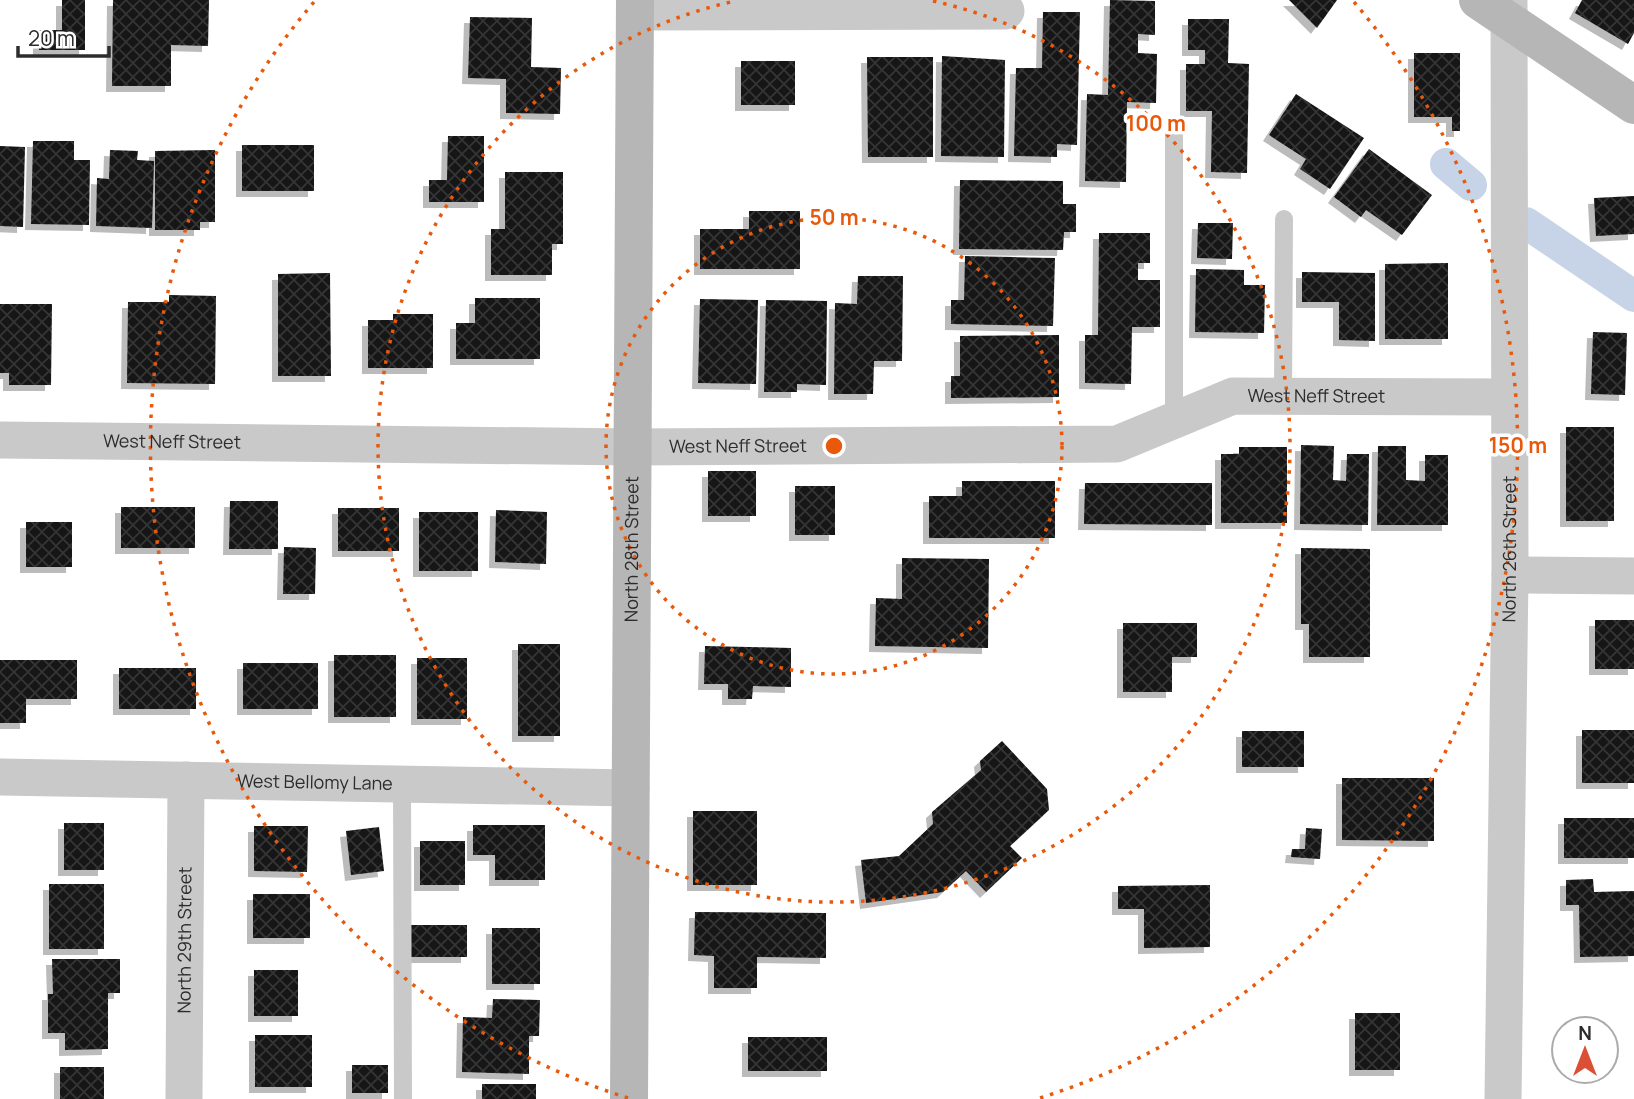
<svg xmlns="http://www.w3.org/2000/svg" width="1634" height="1099" font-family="Manrope,sans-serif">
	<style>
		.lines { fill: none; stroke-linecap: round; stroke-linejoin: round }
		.canal { stroke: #c7d4e8; stroke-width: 32 }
		.building { fill: url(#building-cross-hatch); filter: url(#shadow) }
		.lane { stroke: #c9c9c9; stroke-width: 18 }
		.street { stroke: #c9c9c9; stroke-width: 37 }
		.secondary { stroke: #b6b6b6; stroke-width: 38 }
		.ring { fill: none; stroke: #e8590c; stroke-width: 3.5; stroke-dasharray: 3.5 7 }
		.labels { text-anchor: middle; stroke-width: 7; stroke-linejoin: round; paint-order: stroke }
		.street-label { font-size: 18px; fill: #2c2c2c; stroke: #fff }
		.centre { fill: #e8590c; stroke: #fff; stroke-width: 3.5 }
		.ring-label { font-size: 21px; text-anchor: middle; font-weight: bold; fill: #e8590c; stroke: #fff; stroke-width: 7; stroke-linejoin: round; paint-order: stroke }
	</style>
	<defs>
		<pattern id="building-cross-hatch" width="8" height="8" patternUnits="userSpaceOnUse" patternTransform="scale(1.75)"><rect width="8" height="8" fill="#131313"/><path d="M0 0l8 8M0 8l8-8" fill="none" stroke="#363636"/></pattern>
		<filter id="shadow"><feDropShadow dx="-6" dy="6" stdDeviation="0" flood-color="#0004"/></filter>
	</defs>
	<rect width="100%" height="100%" fill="#fff"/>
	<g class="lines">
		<!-- canal -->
		<path class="canal" d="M1446,164L1471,185
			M1526,223L1634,296"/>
	</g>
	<!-- building -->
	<path class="building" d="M62,0H85V50H39V30H62Z
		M113,0H209L208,46L171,45V86H112Z
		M1110,0L1155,1V35L1138,34V53L1157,54L1156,103L1127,102L1126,182L1085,181L1087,94L1108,95Z
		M1289,0H1337L1317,28Z
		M1582,0H1634V33L1628,44L1575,13Z
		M1043,12H1080L1077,145L1057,144V157L1014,156L1016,68H1042Z
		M470,17L532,18L531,67L561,68L560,114L506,113V79L468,78Z
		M1188,19H1229L1228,63L1249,64L1247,173L1211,172L1212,111H1186V64H1205V50H1188Z
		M1414,53H1460V131H1452V117H1414Z
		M942,56L1005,60L1004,157L941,156Z
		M867,57H933V157H868Z
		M741,61H795V105H741Z
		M1296,94L1364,138L1330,189L1300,169L1306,159L1269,135Z
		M448,136H484V202H429V180H447Z
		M33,141H74V160H90L89,225L31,224Z
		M242,145H314V191H242Z
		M0,146L25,147L23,227L0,226Z
		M1369,149L1432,195L1402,235L1366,210L1361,217L1334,197Z
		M110,150L138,151L137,160L154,161L152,228L96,226L97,178L109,179Z
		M215,150V222H200V230H155V151Z
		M505,172H563V244H552V275H491V229H505Z
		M960,180L1063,181V204H1076V232H1064L1063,250L959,249Z
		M1634,196V234L1596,236L1594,198Z
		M749,211H800V269H700V229H749Z
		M1198,223H1233L1232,259L1197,258Z
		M1099,233H1150V263H1138V280H1160V327H1132L1131,384L1085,383V335H1098Z
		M965,256L1055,258L1053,326L951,324V300H964Z
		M1448,263V339H1385V264Z
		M1196,269L1244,270V285H1265L1264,333L1195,332Z
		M1302,272L1375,273V341L1339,340V302H1302Z
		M330,273L331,376H278V274Z
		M858,276H903L902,361H874L873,394H834L835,303L857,304Z
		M169,295L216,296L215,384L127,383L128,302H169Z
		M475,298H540V359H456V323H475Z
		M700,299L758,300L756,384L698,383Z
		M766,300L827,301L826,385L797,384V392H764Z
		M0,304H52L51,385H9V373H0Z
		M393,314H433V368H368V320H393Z
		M1593,332L1627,333L1625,395L1591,394Z
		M1059,335V397L951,398V376H960V336Z
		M1566,427H1614V521H1566Z
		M1301,445L1334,446L1333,480L1346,481L1347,454H1369L1368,525L1300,524Z
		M1378,446H1406V480L1425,481V455H1448V525H1377Z
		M1239,447H1287V523H1221V454H1239Z
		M708,471H756V516H708Z
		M962,481H1055V538H929V496H962Z
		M1085,483H1212V525L1084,524Z
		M795,486H835V535H795Z
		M230,501H278V549H229Z
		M121,507H195V548H121Z
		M338,508H399V551H338Z
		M496,510L547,512L546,564L495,562Z
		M419,512H478V571H419Z
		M26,522H72V567H26Z
		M284,547L316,548L315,594H283Z
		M1301,548L1370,549V657H1309V624H1301Z
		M902,558L989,559L988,648L875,646L876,598L902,599Z
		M1595,620H1634V669H1595Z
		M1123,623H1197V657H1172V692H1123Z
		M518,644H560V736H518Z
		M705,646L791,648V687L753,686L752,699H728V684H704Z
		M334,655H396V717H334Z
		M417,658H467V719H417Z
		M0,660H77V699H26V723H0Z
		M243,663H318V709H243Z
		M119,668H196V709H119Z
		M1582,730H1634V783H1582Z
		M1242,731H1304V767H1242Z
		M1002,741L1047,789L1049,810L1010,846L1022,858L986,892L966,871L943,892L866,903L861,860L899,856L933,824L932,812L981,770L980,761Z
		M1342,778H1434V841L1342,840Z
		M693,811H757V885H693Z
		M1564,818H1634V858H1564Z
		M64,823H104V870H64Z
		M473,825H545V880H495V855H473Z
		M254,826H308L307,872L254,871Z
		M379,827L384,871L351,875L346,831Z
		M1306,828L1322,829L1320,859L1291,857L1292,849H1305Z
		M420,841H465V885H420Z
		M1593,879L1594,892L1634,891V956L1580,957L1579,905H1566V880Z
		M49,884H104V949H49Z
		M1210,885V947L1144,948V909H1118V886Z
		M253,894H310V938H253Z
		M695,912L826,913V958L757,957V988H714V956L694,955Z
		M409,925H467V957H409Z
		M492,928H540V984H492Z
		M52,959H120V993H108V1049L65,1050V1033H48V994H53Z
		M254,970H298V1016H254Z
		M493,999L540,1000L539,1036H529V1074L462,1072L463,1017L492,1018Z
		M1355,1013H1400V1070H1355Z
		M255,1035H312V1087H255Z
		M748,1037H827V1071H748Z
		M352,1065H388V1093H352Z
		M60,1067H104V1099H60Z
		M482,1084H536V1099H482Z"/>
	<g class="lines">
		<!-- lane -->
		<path class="lane" d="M1283,397L1284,219
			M1174,422V133
			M402,784L403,1099"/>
		<!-- street -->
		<g class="street">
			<path d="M635,12L1006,11"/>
			<path id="s1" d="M0,440L633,447L1117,444L1233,396L1509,397"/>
			<path d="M1510,575L1634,576"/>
			<path id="s2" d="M0,777L631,788"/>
			<path id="s3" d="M184,1099L186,780"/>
			<path id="s4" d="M1503,1099L1510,575L1509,0"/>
		</g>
		<!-- secondary -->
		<g class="secondary">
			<path d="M1478,0L1634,105"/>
			<path id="s5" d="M629,1099L635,0"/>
		</g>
	</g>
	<!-- distance rings -->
	<g class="ring">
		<circle cx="834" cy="446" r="228"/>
		<path d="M933 1A456 456 0 1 1 735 1"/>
		<path d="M628 1098A684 684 0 0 1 314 2M1354 2A684 684 0 0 1 1040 1098"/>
	</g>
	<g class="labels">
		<!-- street labels -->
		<g class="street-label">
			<text dy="6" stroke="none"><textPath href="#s1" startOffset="1326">West Neff Street</textPath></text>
			<text dy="6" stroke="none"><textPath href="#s1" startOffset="172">West Neff Street</textPath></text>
			<text dy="6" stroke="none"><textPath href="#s1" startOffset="738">West Neff Street</textPath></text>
			<text dy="6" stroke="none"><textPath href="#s5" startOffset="550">North 28th Street</textPath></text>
			<text dy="6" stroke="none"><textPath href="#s4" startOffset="550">North 26th Street</textPath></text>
			<text dy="6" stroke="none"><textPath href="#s2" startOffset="315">West Bellomy Lane</textPath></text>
			<text dy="6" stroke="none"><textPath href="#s3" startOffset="159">North 29th Street</textPath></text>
		</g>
	</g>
	<circle cx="834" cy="446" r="10" class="centre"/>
	<g class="ring-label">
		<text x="1156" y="131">100 m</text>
		<text x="834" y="225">50 m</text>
		<text x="1518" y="453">150 m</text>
	</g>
	<!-- north arrow -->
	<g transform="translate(1585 1050)"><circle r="33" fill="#ffffff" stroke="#ababab" stroke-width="2"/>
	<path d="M0-5L12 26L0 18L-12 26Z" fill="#db4f36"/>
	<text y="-10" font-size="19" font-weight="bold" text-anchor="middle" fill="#2c2c2c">N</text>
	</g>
	<!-- scale -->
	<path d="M18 46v10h91v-10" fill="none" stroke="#2c2c2c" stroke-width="3.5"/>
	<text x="28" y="46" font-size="21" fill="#2c2c2c" stroke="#ffffff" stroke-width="5" paint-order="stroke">20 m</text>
</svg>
